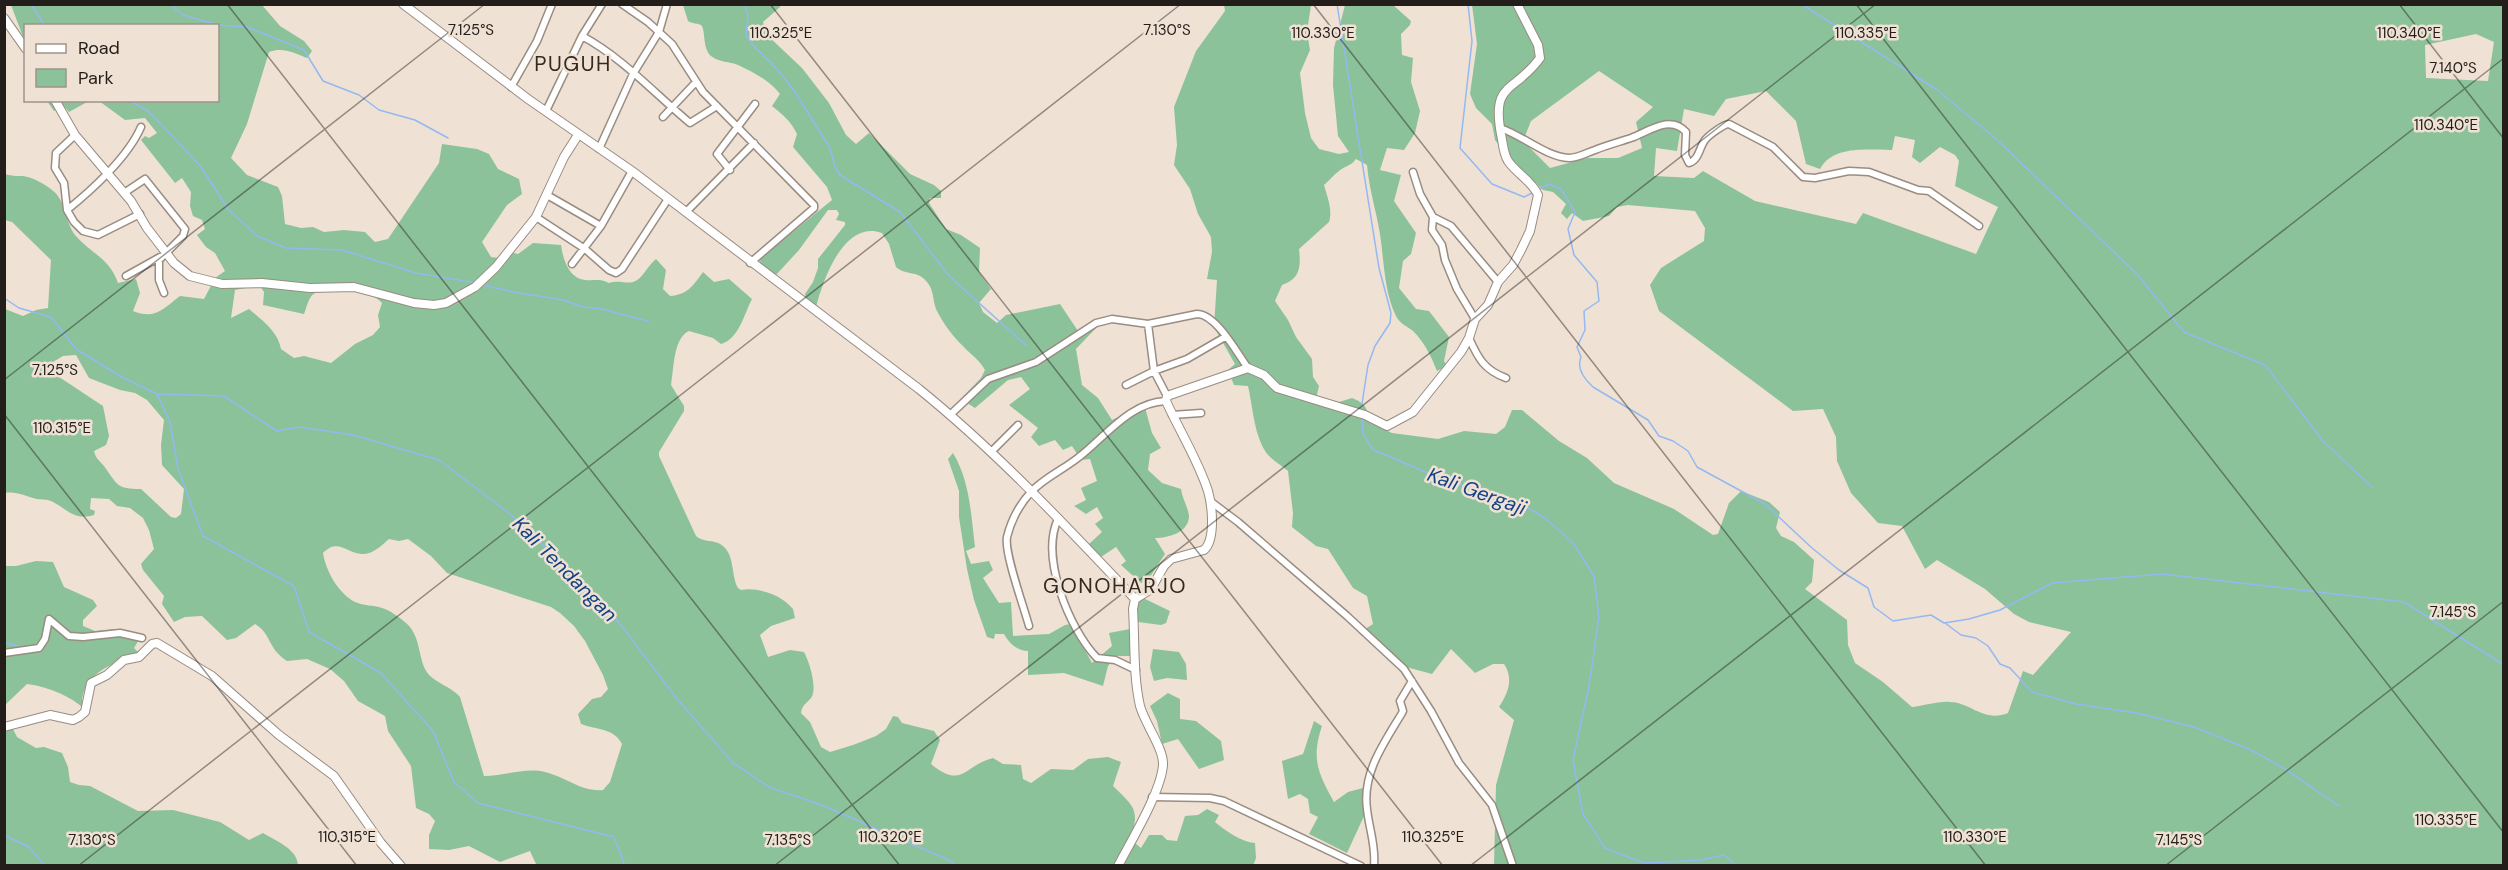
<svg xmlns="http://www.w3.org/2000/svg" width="2508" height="870" font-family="'DM Sans',sans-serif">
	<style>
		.green { fill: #8bc29a; fill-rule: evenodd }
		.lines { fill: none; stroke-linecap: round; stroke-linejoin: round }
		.stream { stroke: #93b9f1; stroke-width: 1.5 }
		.minor-casing { stroke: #998c80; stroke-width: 9 }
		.tertiary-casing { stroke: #998c80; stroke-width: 10 }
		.minor { stroke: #fff; stroke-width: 6 }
		.tertiary { stroke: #fff; stroke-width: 8 }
		.ticks { fill: none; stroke: #231e19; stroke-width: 1.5; stroke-opacity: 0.45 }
		.labels { text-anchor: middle; stroke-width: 5; stroke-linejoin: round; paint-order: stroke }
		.water-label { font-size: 20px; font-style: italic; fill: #134284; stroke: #f0e1d5 }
		.quarter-label { font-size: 21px; letter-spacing: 1.5px; fill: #34291f; stroke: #f0e1d5 }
		.ticks-label { font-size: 15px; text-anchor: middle; fill: #231e19; stroke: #f0e1d5; stroke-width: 5; stroke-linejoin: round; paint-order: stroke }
	</style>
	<rect width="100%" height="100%" fill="#f0e1d5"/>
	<!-- green -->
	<path class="green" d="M11,5H262L280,26L304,41L312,51L307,58C293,53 284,47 269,52L247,124L231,158L247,175L278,187L282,196L285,224L301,228L313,227L324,232L344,230L365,232L375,242L388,239L439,163L442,144L477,149L489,154L498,169L519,179L522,194L507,205L482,242L491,257L499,258L505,251L518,254L533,243L561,245C563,258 568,278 585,280C595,281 599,278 609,283C620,280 626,284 633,282C643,279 647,266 656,259L666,270L663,289L670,296C687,295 693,286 703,272L714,282L729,279L752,299C744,314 739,339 721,344L713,338L689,331C673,338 674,369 671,385L684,406V411L659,452V456L696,536C704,543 715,539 723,546C735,556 731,576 738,588L741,590C759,587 782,595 793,609L795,618L771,626L760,635L768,657L790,650L804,652C809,661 818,689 811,698C806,704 802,705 801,713L810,722L821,747L830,752L853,745L876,736L886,729L893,716L898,717L902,723L934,731L940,740L931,764C963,790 964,765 993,758L1003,764L1021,765L1023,779L1031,783L1051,769L1073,770L1088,759L1108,757L1121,762L1113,786C1133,806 1141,809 1130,839L1141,848L1149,835H1162L1167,840L1177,841L1185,816L1198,815L1207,809L1219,815L1215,822C1226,831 1241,842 1255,843L1256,858L1253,866H539L536,864L530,851L500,862L469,846L449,850L429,849V835L435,821L429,814L416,808L411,766L388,731L385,716L358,701L344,681L330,669L307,659L287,661C267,648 272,634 255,624L236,638L227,640L202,616L185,617L174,622L162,604L164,596L143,570L141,564L154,549L149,530L143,518L130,508L117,506L109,499L91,498L90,509L95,511L94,515C73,521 68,509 51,501C47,499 41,500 37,499C24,496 17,491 5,493V309L23,316L36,310L48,308L51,260L12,222L5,220V174C12,176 16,176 23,176C32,177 45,184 52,190C66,200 65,222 75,235C91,254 109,257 118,283L136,279L140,293L133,311C155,320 163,309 180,296L204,299L215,278L225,271L215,253L206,247L197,235L205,229L202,220L193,216L190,206L191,192L182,178L175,183L141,140L145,136L149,138L157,133L145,118L125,120L99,101L218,100V26H26L25,42ZM256,286H260L264,292L263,305L304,314C307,307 308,297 315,293C328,285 372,290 382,303L378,315L380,327L373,335L355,344L331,363L304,356L294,358L281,349C278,331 262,320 249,309L231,318L235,290ZM76,355L89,378L120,390L135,393L147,400L164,420L161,445L162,465L184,489L181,514L176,518L171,517L141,489C116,489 118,485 104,466C99,460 96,459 94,451L106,445L109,436L103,406L53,373V362L63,356ZM389,539L399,541L408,539L431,556L447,573L551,607L560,613L574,626L585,641L603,675L608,689L601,697L592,699L578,714L581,724C597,730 614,728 622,744L610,782L603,790C581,792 566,777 545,772C525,767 505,776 484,776L460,697C450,685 432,683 425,669C418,654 420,635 406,623C400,618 390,610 382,608C373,605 364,606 355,602C338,593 326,571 323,553C338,537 347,554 364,554C373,554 382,545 389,539Z
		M683,5H780V7L763,22L767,35L802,68L829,103L846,135L856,144L869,133L910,174L934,185L941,191V198H930L929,203L946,229L961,235L980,248L979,272L991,289L979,303L983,312L997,323L1006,315L1060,304L1078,331L1096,328L1076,349L1082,385L1098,398L1112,420L1144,404L1152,433L1161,448L1150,454L1148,470L1162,483L1181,489C1182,498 1188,507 1189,516C1189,533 1167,538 1155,538L1165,554L1148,580L1141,583L1121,565L1126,561L1116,547L1101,557L1089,544L1102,532L1095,524L1103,518L1097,507L1086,514L1074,506L1086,500L1081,488L1097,481L1090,459L1081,460L1072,446L1063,450L1055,440L1039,446L1031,437L1038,428L1009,405L1030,389L1021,377L1008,380L975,408L967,403L955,415L952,408L981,378L985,370C979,359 971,355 963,346C953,337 944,324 938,313C932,303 935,291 927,282C918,270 906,276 896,267L889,244L882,233C844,219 823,280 816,307L806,298L805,294L813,282L818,268V259L845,225V222L836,220L839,214L837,210H828L799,250L775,276L759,266L761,258L832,200L827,187L793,147L797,134C791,121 782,114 772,106L780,94C769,80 753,72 738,65C729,61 720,63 711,56C702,48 706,30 701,25C698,23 692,24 688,21Z
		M1224,5H1311L1307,32L1310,50L1300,73L1305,113L1311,138L1319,149L1339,154L1349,152L1338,136L1333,85L1334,48L1345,5H1393L1411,21L1410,25L1401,34L1402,55L1413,58L1411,82L1420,111L1415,133L1404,150L1387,148L1380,170L1401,175L1394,201L1416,233L1411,254L1403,261L1399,288L1416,309L1429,311L1449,337L1444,361L1447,366L1437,371C1431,356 1425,343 1413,331C1407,326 1400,324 1396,316C1384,292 1384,260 1380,234C1376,210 1369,189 1367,165L1356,159C1351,166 1345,166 1339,171C1333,175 1330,180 1324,185C1327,196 1333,210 1329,222L1299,249C1301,267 1300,279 1282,285L1275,301L1288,320L1296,337L1312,359L1313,377L1319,386L1315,403L1326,406L1352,398C1365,403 1368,408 1369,422L1392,433L1438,439L1464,431L1496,434L1505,427L1512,410H1522L1559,441L1587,458L1614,483L1674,509L1713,535L1718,534L1729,503L1741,491L1769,502L1780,512L1776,528L1781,536L1794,542L1814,560L1812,582L1805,589L1847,620L1848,645L1855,663L1883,682L1912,707C1924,706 1938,701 1950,702C1970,702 1984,723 2008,713L2023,671L2033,675L2071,632L2029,622L2014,614L1985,589L1937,560L1925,569L1902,526L1878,523L1851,493L1837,461L1836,437L1823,409L1793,411L1659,311L1650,285L1661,268L1704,241L1705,228L1695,211L1628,205L1617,207L1609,216L1583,221L1572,213L1567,219L1561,213L1566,204L1553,192L1543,190L1515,164L1495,140L1492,124L1476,108L1470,94L1477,44L1472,5H2503V865H1494L1496,785L1514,720L1499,707C1508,693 1514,679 1504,664H1493L1475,673L1451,649L1432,674L1395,664L1359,633L1373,624L1367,596L1353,588L1328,549L1316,546L1292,527L1293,513L1288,471C1282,466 1274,461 1269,456C1254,439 1253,407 1248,386L1234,385L1228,370L1235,364L1214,327L1217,280L1207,279L1212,252L1211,237L1198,214L1190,189L1174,165L1177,145L1174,107L1196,51L1225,11ZM2476,34L2494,42L2488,81L2426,78L2425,45ZM1599,71L1653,107L1636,122L1642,148L1618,158H1587L1550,168L1523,141L1531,121ZM1766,91L1796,121L1806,164L1820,169C1833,145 1868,150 1892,150L1895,136L1915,140L1912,157L1920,163L1940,147L1955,155L1959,161L1955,186L1998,207L1976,254L1863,213L1856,224L1755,201L1703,171L1694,178L1654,176L1656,148L1677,151L1684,109L1714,116L1726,99Z
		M47,101H89L69,112L63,105L54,111Z
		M953,453C970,481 971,515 975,547L966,551L971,564L989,561L993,570L983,578L999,603L1011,602L1013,636L1049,634L1065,625L1071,624L1092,663L1112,646L1109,633L1130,629V656H1116L1108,666L1103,686L1064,673L1028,675V651C1016,650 1010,644 1004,634H995L994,639L987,637L974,600L967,569L959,517V491L948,459Z
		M36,561L53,562L64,587L93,600L97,606L83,620V626L95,631L115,629L140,638L134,648L139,653C112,664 80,674 82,707C69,695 44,686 27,684L5,705L4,566H16Z
		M1143,598L1170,611L1166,623L1161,625L1138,622L1136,612L1137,603Z
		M1153,649L1179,652L1186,664L1187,680L1167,678L1154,681L1150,667Z
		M1168,693L1180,699V719L1196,721L1221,741L1224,760L1199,769L1178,739L1162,744L1157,721L1150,706Z
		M1314,721L1322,726C1311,759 1318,773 1334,802L1348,792L1363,788L1364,816L1347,853L1309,834L1318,817L1310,813L1308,799L1300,794L1288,799L1282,761L1303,754Z
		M12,727L17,737L36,748L44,747L62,753L68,767L70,782L79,785L90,786L138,811L173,810L220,822L249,840L263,833C276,841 298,849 298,866H5V730Z"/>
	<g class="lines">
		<!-- stream -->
		<path class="stream" d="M31,4L45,26
			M170,4L183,15L218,25L247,27L304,50L323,81L359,95L379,110L415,120L448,138
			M745,4L748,16L746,35L751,43L776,68L795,92L830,148L835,167L840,175L900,212L949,276L1027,346
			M1337,4L1379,268L1391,313L1390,323L1375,346L1368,365L1361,410
			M1468,4L1472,41L1460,148L1492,184L1524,197L1532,193
			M1801,4L1936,89L1995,138L2137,274L2184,332L2265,365L2323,441L2372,487
			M128,100L148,111L175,139L201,167L228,209L257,236L286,248L342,250L416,273L476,283
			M1539,189L1549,184L1561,189L1575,212L1568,229L1574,255L1597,282L1599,301L1584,311L1585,330L1577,347L1581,357C1576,369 1584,379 1593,387L1648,420L1659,436L1673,441L1688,451L1697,467L1765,504L1812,548L1839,570L1868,588L1874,607L1893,621L1931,615L1944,623L1969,619L2000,610L2052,583L2162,574L2404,602L2504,665
			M483,285L513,292L563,300L583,307L602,309L648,321
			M4,298L19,308L51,317L76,349L122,377L157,394L170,422L178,469L203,536L294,586L309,632L381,673L433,731L454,782L478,803L614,837L625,866
			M157,394L224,396L277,431L299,427L353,435L439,460L509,513L605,604L678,700L733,763L771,788L819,804L951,861L954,866
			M1362,418L1363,433L1372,449L1439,478L1518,502L1545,518L1573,543L1594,576L1599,617L1589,686L1573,760L1583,814L1605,848L1644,863L1701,860L1724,855L1737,866
			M1945,623L1961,635L1976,638L1988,646L2000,664L2010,668L2032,692L2076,704L2137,713L2194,727L2251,750L2282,767L2339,806
			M4,642L25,648
			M4,835L29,847L45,866"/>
		<defs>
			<path id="minor" d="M622,4L648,22L672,44L703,92L814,205V208L750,263
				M582,36C623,58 655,94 690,123L717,106
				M511,87L537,41L552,4
				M546,111L582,36L602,4
				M663,117L696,82
				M1500,128C1522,135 1546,157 1569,158C1578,158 1586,153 1595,150C1607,145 1619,142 1631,138C1648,132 1670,114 1686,132L1685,155L1689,163C1699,160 1699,148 1705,140C1709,135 1724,124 1729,124L1773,147L1803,177L1815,178L1849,171L1869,172L1918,190L1929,191L1979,226
				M75,135L56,153L55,168L64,183L67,210L74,222L83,231L98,235L140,214
				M599,149L633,74L659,32L667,4
				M730,170L717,154L755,104
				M1413,172L1420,194L1433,217L1432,230L1442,245L1445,260L1457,289L1475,319
				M124,193L145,179L185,229L183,236L159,260V280L164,293
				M547,195L601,226
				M67,210C92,190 128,157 141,127
				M686,212L754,143
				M536,217L585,249L609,270L616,273L622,269L668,199
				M1433,217L1451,226L1498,282
				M572,264L601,226L632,171
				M126,276L160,257
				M1148,324L1154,371L1167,396
				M1469,338C1478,358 1484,370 1506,378
				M1126,385L1154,371L1187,359L1225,337
				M951,414L988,379L1036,362L1096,323L1112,319L1148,324L1197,314C1216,314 1237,353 1248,368
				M1172,415L1201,413
				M991,452L1018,425
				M1210,501L1238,522L1347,616L1404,669L1431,711L1459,763L1492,805L1513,866
				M1058,519C1040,557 1069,629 1097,658L1115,660L1136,670
				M1029,626C1024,607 1004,553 1007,537C1011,521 1020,504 1031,492C1045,477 1063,470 1079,457C1105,437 1130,402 1166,401
				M4,653L39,648L45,639L49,619L69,636L83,637L120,633L142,638
				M1152,797L1210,798L1224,801L1361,866
				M1374,866C1376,845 1369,829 1367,809C1362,773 1384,743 1402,713L1403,711L1400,701L1412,681"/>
			<path id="tertiary" d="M403,4L528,99L632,171L919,389C997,452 1066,526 1135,599L1133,609C1135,641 1133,675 1140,706C1145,724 1164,749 1163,765C1161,792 1131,841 1118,866
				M4,18L26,49
				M55,100L75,135L131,201L147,228L174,263L190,276L222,284L262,283L310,288L354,287L414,303L434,305L446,303L475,287L496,267L536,217L564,157L578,135
				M1135,599L1151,589L1164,566L1171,559L1204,550C1216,539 1212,505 1208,491C1198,460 1179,430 1166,401L1167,396L1248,368L1264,375L1277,388L1365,415L1387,426L1413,412L1461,352L1469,338L1475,319L1488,305L1498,282L1513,265L1521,250L1530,231L1538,195C1532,181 1516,173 1508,161C1503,153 1503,143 1501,134C1491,81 1515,93 1540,58L1538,45L1517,4
				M4,727L50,715L73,720L79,717L85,712L91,683L107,675L124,660L139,657L152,644L157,643L212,676L279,735L334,776L381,843L401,866"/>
		</defs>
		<!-- minor casing -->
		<use href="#minor" class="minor-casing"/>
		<!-- tertiary casing -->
		<use href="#tertiary" class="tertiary-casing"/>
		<!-- minor -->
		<use href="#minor" class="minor"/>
		<!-- tertiary -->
		<use href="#tertiary" class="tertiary"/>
	</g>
	<!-- ticks -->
	<path class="ticks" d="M227,4L900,866M770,4L1443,866M1313,4L1986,866M1856,4L2504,833M2399,4L2504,139M4,380L485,4M4,414L357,866M78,866L1181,4M774,866L1876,4M1470,866L2504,58M2165,866L2504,601"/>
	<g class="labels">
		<!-- water labels -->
		<g class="water-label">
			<text transform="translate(1477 491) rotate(20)" y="7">Kali Gergaji</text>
			<text transform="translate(565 569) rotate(45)" y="7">Kali Tendangan</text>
		</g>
		<!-- quarter labels -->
		<g class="quarter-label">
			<text x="573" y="71">PUGUH</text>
			<text x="1115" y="593">GONOHARJO</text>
		</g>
	</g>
	<g class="ticks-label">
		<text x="1167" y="35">7.130°S</text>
		<text x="471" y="35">7.125°S</text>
		<text x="2409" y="38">110.340°E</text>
		<text x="781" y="38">110.325°E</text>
		<text x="1323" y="38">110.330°E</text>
		<text x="1866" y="38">110.335°E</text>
		<text x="2453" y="73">7.140°S</text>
		<text x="2446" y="130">110.340°E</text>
		<text x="55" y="375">7.125°S</text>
		<text x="62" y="433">110.315°E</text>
		<text x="2453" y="617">7.145°S</text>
		<text x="2446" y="825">110.335°E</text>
		<text x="347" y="842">110.315°E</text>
		<text x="890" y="842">110.320°E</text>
		<text x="1433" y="842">110.325°E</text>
		<text x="1975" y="842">110.330°E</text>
		<text x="92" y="845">7.130°S</text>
		<text x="788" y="845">7.135°S</text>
		<text x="2179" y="845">7.145°S</text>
	</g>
	<!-- border -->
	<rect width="2508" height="870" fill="none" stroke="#231e19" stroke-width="12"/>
	<!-- legend -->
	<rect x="24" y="24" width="195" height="78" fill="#f0e1d5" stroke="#9e938a" stroke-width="1.5"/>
	<rect x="36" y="44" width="30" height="9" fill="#ffffff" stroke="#9e938a" stroke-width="1.5"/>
	<text x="78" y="54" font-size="18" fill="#231e19">Road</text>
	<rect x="36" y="69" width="30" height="18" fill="#8bc29a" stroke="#9e938a" stroke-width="1.5"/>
	<text x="78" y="84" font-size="18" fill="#231e19">Park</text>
</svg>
